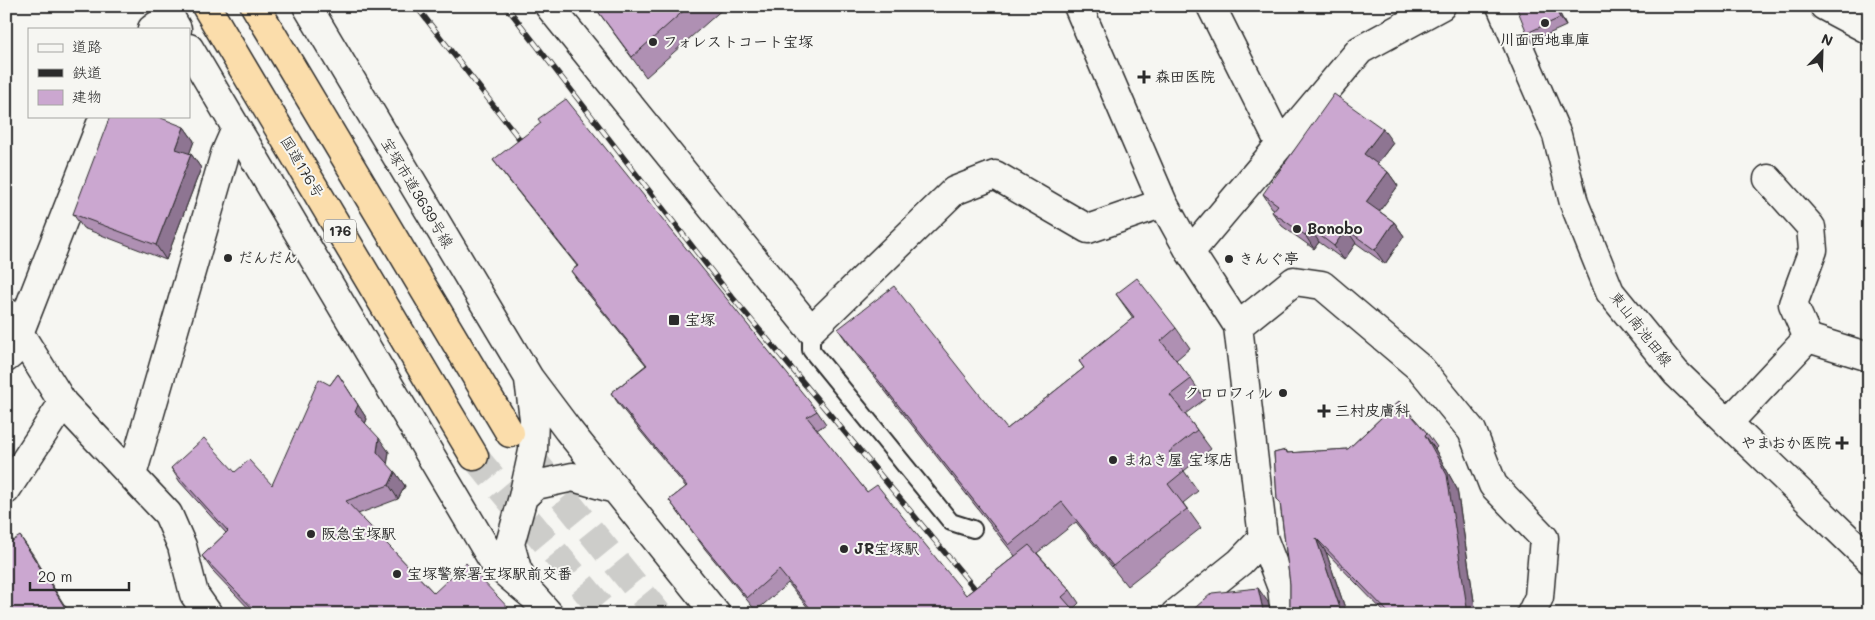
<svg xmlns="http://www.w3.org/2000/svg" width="1875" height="620" font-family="Mali,'Klee One',sans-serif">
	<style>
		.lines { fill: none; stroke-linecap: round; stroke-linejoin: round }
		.highway-tunnel { stroke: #cdcdca; stroke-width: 28; stroke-dasharray: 28 14; stroke-linecap: butt }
		.lane-casing { stroke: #2b2b2b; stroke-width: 20 }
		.street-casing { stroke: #2b2b2b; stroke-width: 31 }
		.secondary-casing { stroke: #2b2b2b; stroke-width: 31 }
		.highway-casing { stroke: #2b2b2b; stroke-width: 31 }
		.lane { stroke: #f6f6f2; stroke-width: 16 }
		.street { stroke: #f6f6f2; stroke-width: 28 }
		.secondary { stroke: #f6f6f2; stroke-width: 28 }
		.highway { stroke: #fbddab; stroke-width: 28 }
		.rail-casing { stroke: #2b2b2b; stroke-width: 5.5 }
		.rail { stroke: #f6f6f2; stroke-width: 4; stroke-dasharray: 11; stroke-linecap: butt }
		.wall { fill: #af90b3; stroke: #2b2b2b }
		.shaded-wall { fill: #8e7592; stroke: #2b2b2b }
		.building { fill: #cba7d0; stroke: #2b2b2b }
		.poi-dot { fill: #2b2b2b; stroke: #f6f6f2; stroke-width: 2 }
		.labels { text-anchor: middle; stroke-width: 4; stroke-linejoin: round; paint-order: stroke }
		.shield { fill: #f6f6f2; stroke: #686867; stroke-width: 1 }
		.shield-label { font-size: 14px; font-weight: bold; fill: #2b2b2b }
		.poi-label { font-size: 15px; font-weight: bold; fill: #2b2b2b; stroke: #f6f6f2; text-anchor: start }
		.street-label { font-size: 15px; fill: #2b2b2b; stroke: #f6f6f2 }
	</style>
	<rect width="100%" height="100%" fill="#f6f6f2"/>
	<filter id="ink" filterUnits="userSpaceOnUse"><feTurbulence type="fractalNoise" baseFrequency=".02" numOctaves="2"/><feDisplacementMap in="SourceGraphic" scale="10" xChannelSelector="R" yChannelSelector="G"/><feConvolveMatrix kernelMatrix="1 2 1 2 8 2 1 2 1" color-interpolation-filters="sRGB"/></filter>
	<g filter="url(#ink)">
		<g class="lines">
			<!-- highway-tunnel -->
			<path class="highway-tunnel" d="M474,456L606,614
				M537,465L658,614"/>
			<defs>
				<path id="lane" d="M811,330V350L951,522L973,529"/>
				<path id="street" d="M549,6L811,330L954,191L995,175L1088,229L1163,203L1190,252L1238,326L1263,538L1240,562L1175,614
					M1078,6L1163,203
					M1211,6L1280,144
					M1501,6L1557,135L1574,203L1610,292L1676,373L1869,559
					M1824,6L1869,30
					M152,29L170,16
					M1768,179L1811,227L1813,250L1793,304L1808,338
					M1190,252L1360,50L1441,6
					M6,312L63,403L168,514L182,546L194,594L208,614
					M1238,326L1294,281L1322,285L1421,369L1472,431L1493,485L1544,538L1539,597L1531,614
					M6,358L11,354L104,116
					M1728,423L1808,338L1869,357
					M132,475L225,154L236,129
					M6,490L63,403
					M1263,538L1282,588L1285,614"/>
				<path id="secondary" d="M164,6L177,29
					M307,6L529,378L568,430L716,614
					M189,48L495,564L533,596L549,614
					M523,497L533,451L534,419L529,380
					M528,589L517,569L510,544L523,497L536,485L573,477L615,489"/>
				<path id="highway" d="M206,6L474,456
					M255,6L510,433"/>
			</defs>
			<!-- lane casing -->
			<use href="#lane" class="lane-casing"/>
			<!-- street casing -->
			<use href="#street" class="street-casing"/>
			<!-- secondary casing -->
			<use href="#secondary" class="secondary-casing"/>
			<!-- highway casing -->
			<use href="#highway" class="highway-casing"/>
			<!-- lane -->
			<use href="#lane" class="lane"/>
			<!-- street -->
			<use href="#street" class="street"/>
			<!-- secondary -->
			<use href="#secondary" class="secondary"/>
			<!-- highway -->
			<use href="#highway" class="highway"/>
			<defs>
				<path id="rail" d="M416,6L528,150
					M506,6L723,286L996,614"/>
			</defs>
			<!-- rail casing -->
			<use href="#rail" class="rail-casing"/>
			<!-- rail -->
			<use href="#rail" class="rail"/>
		</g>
		<!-- wall -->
		<path class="wall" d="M594,6H726L646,77Z
			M1556,6L1566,26L1533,41L1527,33Z
			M184,127L194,141L189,154H191L201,168L166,260L83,228L73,214Z
			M1393,143L1377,164L1388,172L1398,186L1379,211L1394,222L1404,236L1385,264L1356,243L1344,260L1319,242L1314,249L1282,226L1272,212L1274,209L1272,208L1263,194Z
			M493,160L817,411L826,424L817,430L867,492L966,595L1015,556L852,349L838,329L1007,429L1084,368L1079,361L1133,318L1116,294L1176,328L1190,348L1176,360L1191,379L1205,399L1185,414L1197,430L1211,449L1184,471L1198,491L1183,503L1201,528L1127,586L1076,522L1037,553L1070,590L1079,603L1073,609L1077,614H813L788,583L756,611L705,549L669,500L686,487L620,406L611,393L646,365L580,284L571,271L577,266L503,173Z
			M338,374L367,419L365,424L389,452L387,464L395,472L405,486L398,499L358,514L434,593L514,614H254L212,570L202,556L226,533L180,482L171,468L235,472L272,485L330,385Z
			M1399,401L1427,433L1437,447L1435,449L1457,489L1476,614H1386L1326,552L1347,614H1281L1285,612L1290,606V584L1280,503L1277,499L1274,453L1286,450L1288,453L1348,449Z"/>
		<!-- shaded-wall -->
		<path class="shaded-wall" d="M1554,6H1556L1566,26L1560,18Z
			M184,127L194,141L186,163L176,149Z
			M1383,129L1393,143L1374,168L1364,154Z
			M191,154L201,168L166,260L156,245Z
			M1388,172L1398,186L1376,216L1366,202Z
			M1394,222L1404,236L1385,264L1375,250Z
			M1310,228L1319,242L1314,249L1305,235Z
			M1346,229L1356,243L1344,260L1334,246Z
			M338,374L367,419L364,426L355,412Z
			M1425,435L1435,449L1457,489L1476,614H1468Z
			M379,438L389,452L387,466L377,452Z
			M395,472L405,486L398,499L389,485Z
			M20,536L32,553L70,614H69Z
			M1316,538L1326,552L1347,614H1342Z
			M1258,588L1268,602L1271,614H1266L1263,610Z"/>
		<!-- building -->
		<path class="building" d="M594,6H689L632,57Z
			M1516,6H1554L1560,18L1527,33Z
			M1334,94L1383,129L1364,154L1388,172L1366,202L1394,222L1375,250L1346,229L1334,246L1310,228L1305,235L1272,212L1278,205L1263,194Z
			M566,99L817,411L807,417L867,492L877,485L966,595L1029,545L1070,590L1062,597L1077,614H815L779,570L747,598L696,536L669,500L687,486L611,393L647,365L571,271L578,266L493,160L541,123L538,119Z
			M110,116H156L184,127L176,149L191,154L156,245L73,214Z
			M1137,278L1176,328L1161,341L1191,379L1170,395L1197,430L1169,452L1184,471L1168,484L1187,509L1113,566L1062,502L1009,545L838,329L894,286L1007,429L1084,368L1079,361L1134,317L1116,294Z
			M338,374L358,405L355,412L379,438L377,452L395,472L389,485L346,501L434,593L466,563L514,614H258L202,556L228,531L171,468L204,438L235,472L249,460L272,485L319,379L330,385Z
			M1399,401L1427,433L1425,435L1447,475L1468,614H1390L1316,538L1342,614H1281L1285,612L1290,606V584L1280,502L1277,499L1274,453L1286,450L1287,453L1348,449Z
			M20,536L69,614H6V545Z
			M1258,588L1263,610L1268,614H1188L1212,593Z"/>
	</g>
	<!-- markers -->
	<g class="poi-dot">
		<circle cx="1545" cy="23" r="5"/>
		<circle cx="653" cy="42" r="5"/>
		<path d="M1141.5 69.5h5v5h5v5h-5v5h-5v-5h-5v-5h5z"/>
		<circle cx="1297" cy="229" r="5"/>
		<circle cx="228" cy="258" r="5"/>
		<circle cx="1229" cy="259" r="5"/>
		<rect x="668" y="314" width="12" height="12" rx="2.5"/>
		<circle cx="1283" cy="393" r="5"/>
		<path d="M1321.5 403.5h5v5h5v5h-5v5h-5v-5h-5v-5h5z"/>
		<path d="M1839.5 435.5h5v5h5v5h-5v5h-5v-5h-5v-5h5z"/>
		<circle cx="1113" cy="460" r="5"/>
		<circle cx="311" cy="534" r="5"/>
		<circle cx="844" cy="549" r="5"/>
		<circle cx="397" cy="574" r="5"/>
	</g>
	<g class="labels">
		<!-- shield labels -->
		<rect class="shield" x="324" y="219.5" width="32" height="23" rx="4"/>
		<g class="shield-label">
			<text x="340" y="236">176</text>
		</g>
		<!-- poi labels -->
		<g class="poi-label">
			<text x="1545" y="45" text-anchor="middle">川面西地車庫</text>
			<text x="663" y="47">フォレストコート宝塚</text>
			<text x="1155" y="82">森田医院</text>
			<text x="1307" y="234">Bonobo</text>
			<text x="238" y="263">だんだん</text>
			<text x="1239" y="264">きんぐ亭</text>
			<text x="685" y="325">宝塚</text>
			<text x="1273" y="398" text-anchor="end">クロロフィル</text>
			<text x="1335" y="416">三村皮膚科</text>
			<text x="1831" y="448" text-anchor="end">やまおか医院</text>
			<text x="1123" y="465">まねき屋 宝塚店</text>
			<text x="321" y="539">阪急宝塚駅</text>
			<text x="854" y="554">JR宝塚駅</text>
			<text x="407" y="579">宝塚警察署宝塚駅前交番</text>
		</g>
		<!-- street labels -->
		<g class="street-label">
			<text transform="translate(302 167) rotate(59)" y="5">国道176号</text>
			<text transform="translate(417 193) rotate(59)" y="5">宝塚市道3639号線</text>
			<text transform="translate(1641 329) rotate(52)" y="5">東山南池田線</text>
		</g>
	</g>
	<!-- margin -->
	<rect width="1875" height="620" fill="none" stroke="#f6f6f2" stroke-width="25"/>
	<rect x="12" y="12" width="1850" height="595" fill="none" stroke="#2b2b2b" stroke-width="2" filter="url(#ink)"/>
	<!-- legend -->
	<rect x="28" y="28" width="162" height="90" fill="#f6f6f2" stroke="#a5a5a2"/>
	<rect x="38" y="44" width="25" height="8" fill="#f6f6f2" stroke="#a5a5a2"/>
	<text x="72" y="52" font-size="15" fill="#2b2b2b">道路</text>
	<rect x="38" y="69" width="25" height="8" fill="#2b2b2b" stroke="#a5a5a2"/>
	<text x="72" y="78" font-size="15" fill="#2b2b2b">鉄道</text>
	<rect x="38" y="90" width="25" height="15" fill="#cba7d0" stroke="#a5a5a2"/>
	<text x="72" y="102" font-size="15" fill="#2b2b2b">建物</text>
	<!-- north arrow -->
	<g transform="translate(1822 52) rotate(23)" stroke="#f6f6f2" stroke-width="4" paint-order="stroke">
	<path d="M0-4L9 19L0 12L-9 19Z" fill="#2b2b2b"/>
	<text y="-8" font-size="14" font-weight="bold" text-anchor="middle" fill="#2b2b2b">N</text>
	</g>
	<!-- scale -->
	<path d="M30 582v8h99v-8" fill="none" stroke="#2b2b2b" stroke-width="2.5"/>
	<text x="38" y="582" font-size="15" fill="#2b2b2b" stroke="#f6f6f2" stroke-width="4" paint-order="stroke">20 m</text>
</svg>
